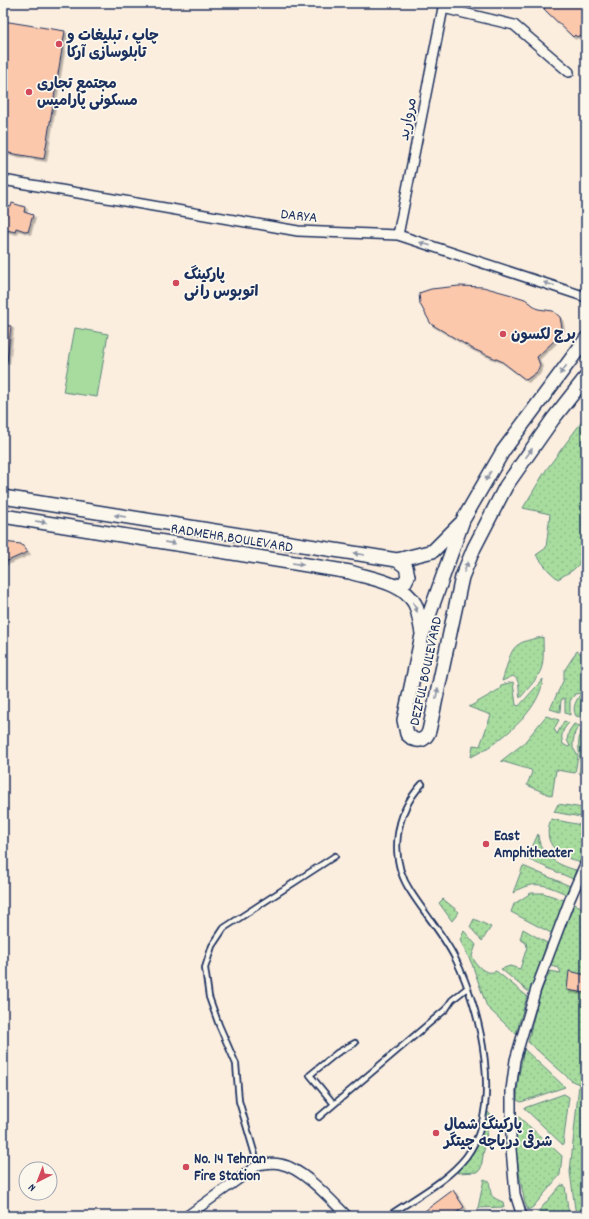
<svg xmlns="http://www.w3.org/2000/svg" width="589" height="1219" font-family="Dekko,'Playpen Sans Arabic',sans-serif">
	<style>
		.green { fill: url(#green-dots); stroke: #61867e }
		.pitch { fill: #a7dc9e; stroke: #61867e }
		.building { fill: #fcc8ac; stroke: #1b2f5e; filter: url(#shadow) }
		.lines { fill: none; stroke-linecap: round; stroke-linejoin: round }
		.lane-casing { stroke: #1b2f5e; stroke-width: 8 }
		.street-casing { stroke: #1b2f5e; stroke-width: 12 }
		.secondary-casing { stroke: #1b2f5e; stroke-width: 16 }
		.lane { stroke: #fbf7ec; stroke-width: 4.5 }
		.street { stroke: #fbf7ec; stroke-width: 9 }
		.secondary { stroke: #fbf7ec; stroke-width: 13 }
		.oneway { fill: #8b93a5 }
		.poi-dot { fill: #d1495b; stroke: #fbf7ec; stroke-width: 1.5 }
		.labels { text-anchor: middle; stroke-width: 3.5; stroke-linejoin: round; paint-order: stroke }
		.poi-label { font-size: 15px; font-weight: bold; fill: #1b2f5e; stroke: #fbf7ec; text-anchor: start }
		.street-label { font-size: 15px; fill: #1b2f5e; stroke: #fbf7ec }
	</style>
	<defs>
		<pattern id="green-dots" width="8" height="8" patternUnits="userSpaceOnUse"><rect width="8" height="8" fill="#a7dc9e"/><path d="M2 2h.1M6 6h.1" fill="none" stroke="#8fbd8a" stroke-width="1.8" stroke-linecap="round"/></pattern>
		<filter id="shadow"><feDropShadow dx="2.5" dy="2.5" stdDeviation="0" flood-color="#0004"/></filter>
	</defs>
	<rect width="100%" height="100%" fill="#fbeedf"/>
	<filter id="ink" filterUnits="userSpaceOnUse"><feTurbulence type="fractalNoise" baseFrequency=".025" numOctaves="2"/><feDisplacementMap in="SourceGraphic" scale="8" xChannelSelector="R" yChannelSelector="G"/><feConvolveMatrix kernelMatrix="1 2 1 2 8 2 1 2 1" color-interpolation-filters="sRGB"/></filter>
	<g filter="url(#ink)">
		<!-- green -->
		<path class="green" d="M586,416V540L579,564L573,570L558,579L549,571L536,555L546,548L550,514L523,508L546,470Z
			M543,637C544,673 543,671 520,698C518,690 521,680 513,676L502,681C513,649 508,643 543,637Z
			M577,651L586,657V695L581,705L580,717L576,716C571,707 577,700 581,693L575,694L570,701V715L565,713V698L561,700L560,712L550,709L564,679V671Z
			M543,679C540,712 498,744 471,757L473,745L480,746L491,715L469,707L500,689L501,685L513,682L516,705L519,706Z
			M546,716L559,720L554,729L557,734L564,721L569,723C563,729 560,735 563,744L568,747L570,746L567,740L569,731L574,724L580,726L575,732L573,742V748L578,756L575,773L556,770L552,796L527,785L532,772L531,770L501,761L523,744Z
			M584,726L586,727C586,734 584,739 583,746C583,756 586,765 586,774L579,773C583,754 573,745 584,726Z
			M558,804L583,808L581,817L554,812Z
			M551,819L586,826V850L581,863C559,856 541,845 551,819Z
			M538,834C539,855 557,865 576,870L573,879L527,859Z
			M523,866L570,886L566,894C546,885 533,879 513,893Z
			M531,893H543L564,900L553,934L511,912L514,904Z
			M443,899L459,912L452,921L439,903Z
			M574,904L586,909L584,926L586,927V1216H576L570,1172L579,1084L572,1081L528,1042L539,996L550,971L561,973L559,968L550,966Z
			M474,919L491,927L482,941L470,927Z
			M523,929L547,943L530,993L501,969L510,966L520,969L527,947L526,943L520,939Z
			M464,931L476,945L472,956C476,965 485,976 496,971L527,996L516,1034L487,1007L472,964L460,940Z
			M524,1049L565,1087L521,1102L517,1100L518,1080Z
			M564,1094L569,1097L563,1145L524,1108Z
			M488,1112L490,1114L481,1168L478,1172L457,1173L475,1149Z
			M516,1117H519L562,1156L560,1175L533,1207L528,1210L525,1203C522,1189 509,1126 516,1117Z
			M484,1179L489,1181C492,1195 488,1196 503,1202L504,1207L478,1208Z
			M561,1185L565,1186L569,1216H546L537,1213Z"/>
		<!-- pitch -->
		<path class="pitch" d="M75,328L108,334L97,397L63,392Z"/>
		<!-- building -->
		<path class="building" d="M542,3H586V36L583,38L580,35L577,37L575,35L573,37L544,9L545,8L541,5Z
			M3,21L65,31L44,159L3,152Z
			M12,203L25,207L24,212L33,215L28,232L16,228L15,232L3,229V219L5,220L7,214L3,213V205L11,207Z
			M459,286L483,287L512,295L525,299L538,309L553,311L560,317L562,328L555,340L537,357L540,365L537,372L526,380L501,361L473,349L431,324L420,304L419,293L431,289Z
			M3,325L11,326L7,361H3Z
			M3,542L21,544L28,552L3,563Z
			M569,971L586,975V993L567,990Z
			M453,1190L464,1207L452,1216H418Z
			M489,1212H509V1216H489Z"/>
		<g class="lines">
			<defs>
				<path id="lane" d="M334,1104L310,1075L337,1053L355,1043
					M319,1117L446,1009L452,1000L467,988
					M258,1165L239,1101L236,1064L219,1025L209,997L205,968L212,946L224,928L335,856
					M391,1214C416,1197 447,1181 466,1157C504,1107 481,1010 455,958C443,934 425,914 411,892C388,858 395,813 422,784"/>
				<path id="street" d="M443,8L514,25L569,72
					M3,180L298,231L398,235L586,297
					M398,235L444,3
					M187,1216L258,1165C265,1164 273,1162 280,1164C303,1168 331,1200 347,1216
					M522,1216L515,1194L511,1149V1090L515,1060L536,989L570,899L586,862"/>
				<path id="secondary" d="M586,339L503,451L463,520L422,635L404,720L407,734L413,739C421,742 426,739 429,731L462,577L474,548L506,486L553,419L586,377
					M3,497L397,560L433,551L460,524
					M3,516L350,572C371,579 403,582 415,604C419,613 420,624 422,633
					M397,586L405,582L408,576L406,567L397,560"/>
			</defs>
			<!-- lane casing -->
			<use href="#lane" class="lane-casing"/>
			<!-- street casing -->
			<use href="#street" class="street-casing"/>
			<!-- secondary casing -->
			<use href="#secondary" class="secondary-casing"/>
			<!-- lane -->
			<use href="#lane" class="lane"/>
			<!-- street -->
			<use href="#street" class="street"/>
			<!-- secondary -->
			<use href="#secondary" class="secondary"/>
		</g>
		<!-- one-way arrows -->
		<defs><path id="oneway-solid" d="M-6-.8H1V-3.2L6.5 0L1 3.2V.8H-6Z"/></defs>
		<g class="oneway">
			<use href="#oneway-solid" transform="translate(425 244) rotate(-162)"/>
			<use href="#oneway-solid" transform="translate(549 284) rotate(-162)"/>
			<use href="#oneway-solid" transform="translate(563 370) rotate(127)"/>
			<use href="#oneway-solid" transform="translate(529 453) rotate(-55)"/>
			<use href="#oneway-solid" transform="translate(488 476) rotate(120)"/>
			<use href="#oneway-solid" transform="translate(120 516) rotate(-171)"/>
			<use href="#oneway-solid" transform="translate(41 522) rotate(9)"/>
			<use href="#oneway-solid" transform="translate(170 543) rotate(9)"/>
			<use href="#oneway-solid" transform="translate(359 554) rotate(-171)"/>
			<use href="#oneway-solid" transform="translate(298 564) rotate(9)"/>
			<use href="#oneway-solid" transform="translate(466 567) rotate(-68)"/>
			<use href="#oneway-solid" transform="translate(415 607) rotate(66)"/>
			<use href="#oneway-solid" transform="translate(437 693) rotate(-78)"/>
		</g>
	</g>
	<!-- markers -->
	<g class="poi-dot">
		<circle cx="59" cy="44" r="4"/>
		<circle cx="29" cy="92" r="4"/>
		<circle cx="176" cy="283" r="4"/>
		<circle cx="503" cy="334" r="4"/>
		<circle cx="486" cy="844" r="4"/>
		<circle cx="436" cy="1133" r="4"/>
		<circle cx="186" cy="1167" r="4"/>
	</g>
	<g class="labels">
		<!-- poi labels -->
		<g class="poi-label">
			<text x="67" y="40">چاپ ، تبلیغات و<tspan x="67" dy="17">تابلوسازی آرکا</tspan></text>
			<text x="37" y="88">مجتمع تجاری<tspan x="37" dy="17">مسکونی پارامیس</tspan></text>
			<text x="184" y="279">پارکینگ<tspan x="184" dy="17">اتوبوس رانی</tspan></text>
			<text x="511" y="339">برج لکسون</text>
			<text x="494" y="840">East<tspan x="494" dy="17">Amphitheater</tspan></text>
			<text x="444" y="1129">پارکینگ شمال<tspan x="444" dy="17">شرقی دریاچه چیتگر</tspan></text>
			<text x="194" y="1163">No. 14 Tehran<tspan x="194" dy="17">Fire Station</tspan></text>
		</g>
		<!-- street labels -->
		<g class="street-label">
			<text transform="translate(407 119) rotate(-79)" y="5">مروارید</text>
			<text transform="translate(299 215) rotate(6)" y="5">DARYA</text>
			<text transform="translate(232 537) rotate(9)" y="5">RADMEHR BOULEVARD</text>
			<text transform="translate(425 671) rotate(-78)" y="5">DEZFUL BOULEVARD</text>
		</g>
	</g>
	<!-- margin -->
	<rect width="589" height="1219" fill="none" stroke="#fbf7ec" stroke-width="16"/>
	<rect x="8" y="8" width="573" height="1203" fill="none" stroke="#1b2f5e" stroke-width="1.5" filter="url(#ink)"/>
	<!-- north arrow -->
	<g transform="translate(38 1181) rotate(222)"><circle r="19" fill="#fbf7ec" stroke="#a1a7b3"/>
	<path d="M0-3L7 15L0 10L-7 15Z" fill="#d1495b"/>
	<text y="-6" font-size="11" font-weight="bold" text-anchor="middle" fill="#1b2f5e">N</text>
	</g>
</svg>
